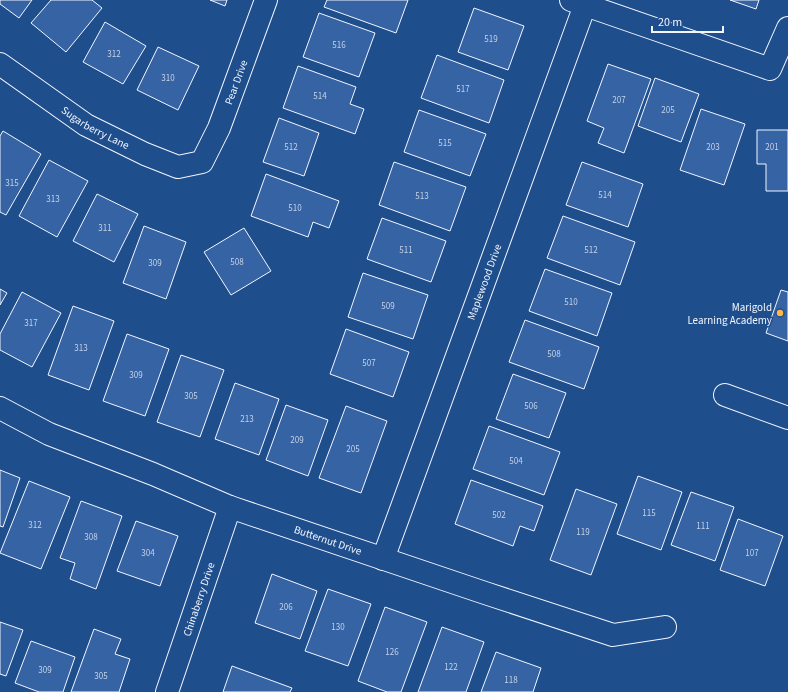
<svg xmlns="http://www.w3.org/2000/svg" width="788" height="692" font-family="'Source Sans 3',sans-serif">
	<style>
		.building { fill: #3563a3; stroke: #f2f6ff }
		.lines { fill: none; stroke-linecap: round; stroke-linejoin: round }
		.minor-casing { stroke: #f2f6ff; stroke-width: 24 }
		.minor { stroke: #1f4e8c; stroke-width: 22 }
		.poi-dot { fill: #ffb74d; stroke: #1f4e8c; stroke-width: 1.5 }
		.labels { text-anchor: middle; stroke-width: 3; stroke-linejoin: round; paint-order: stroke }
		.number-label { font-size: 9px; fill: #c3d1e8 }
		.street-label { font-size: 11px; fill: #f2f6ff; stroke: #1f4e8c }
		.poi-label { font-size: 11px; fill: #f2f6ff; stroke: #1f4e8c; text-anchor: end }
	</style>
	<rect width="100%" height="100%" fill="#1f4e8c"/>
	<!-- building -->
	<path class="building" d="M0,0H32L19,18L0,4Z
		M51,0H92L102,8L66,52L31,23Z
		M210,0H227L225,6Z
		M327,0H408L396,33L324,7Z
		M730,0H759L756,9Z
		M474,8L524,26L508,70L458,52Z
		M319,13L375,33L359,77L303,57Z
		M105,22L146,46L123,84L83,62Z
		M158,47L199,66L178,110L137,90Z
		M437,55L504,80L489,123L421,98Z
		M608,64L651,79L624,153L598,143L604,128L587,121Z
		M298,66L356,87L350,104L364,109L355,134L283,108Z
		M655,78L699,94L681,142L638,126Z
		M701,109L745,124L724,185L680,170Z
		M419,110L486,134L470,176L404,152Z
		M279,118L319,133L304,176L263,162Z
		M757,130H788V191H766V164H757Z
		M3,131L41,154L6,215L0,212V136Z
		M49,160L88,181L57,237L19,216Z
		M394,162L466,187L450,231L379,205Z
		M582,162L643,184L628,227L566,205Z
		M266,174L339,201L329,228L313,222L308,237L251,216Z
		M97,194L138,214L114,262L73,241Z
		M563,216L635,242L620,285L547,258Z
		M382,218L446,241L431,282L367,259Z
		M144,226L186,242L166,299L123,283Z
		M244,228L271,271L231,295L204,252Z
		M545,269L612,293L597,336L529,311Z
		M363,273L428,295L413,339L348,317Z
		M0,289L7,293L0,305Z
		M781,290L788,292V341L766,333Z
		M22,292L61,313L32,367L0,350V334Z
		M73,306L114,321L89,390L48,375Z
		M525,320L599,347L584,389L509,362Z
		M346,329L409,352L393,397L330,374Z
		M127,334L169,349L145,416L103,401Z
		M181,355L224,370L200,437L157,422Z
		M513,374L566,393L549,438L496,419Z
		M235,383L279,399L259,455L215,439Z
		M286,405L328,420L308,476L266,460Z
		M346,406L387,421L361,493L319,478Z
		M489,426L560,452L544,495L473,469Z
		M0,470L20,478L3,527L0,526Z
		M638,476L682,492L661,550L617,534Z
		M471,480L543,506L534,531L520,526L513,546L455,524Z
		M29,481L70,497L41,569L0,553Z
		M576,489L617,504L591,575L550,560Z
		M691,492L734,507L715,561L671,545Z
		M81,501L122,516L96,589L70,579L75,563L60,558Z
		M738,519L783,536L765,586L720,570Z
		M136,521L178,536L160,586L117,571Z
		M272,574L317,591L300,639L255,623Z
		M328,589L371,604L348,666L305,651Z
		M385,607L427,622L401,692H387L358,681Z
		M0,622L23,630L6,676L0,674Z
		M442,627L484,642L466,692H418Z
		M94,629L121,639L115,654L130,659L119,692H71Z
		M31,641L75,657L63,692H39L15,683Z
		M496,652L541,668L533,692H481Z
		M232,666L292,688L290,692H223Z"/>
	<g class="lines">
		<defs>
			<g id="minor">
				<path d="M571,0L770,69L788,28"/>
				<path id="s1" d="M0,64L86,125L145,154L178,167L202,162L219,128L266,0"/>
				<path d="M725,395L788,418"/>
				<path id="s2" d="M0,408L49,434L153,474L230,507L485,593L613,635L665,627"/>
				<path id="s3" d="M383,559L585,5"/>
				<path id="s4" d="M167,692L230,507"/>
			</g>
		</defs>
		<!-- minor casing -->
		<use href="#minor" class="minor-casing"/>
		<!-- minor -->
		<use href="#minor" class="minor"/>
	</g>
	<!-- markers -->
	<circle class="poi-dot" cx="780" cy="313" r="4"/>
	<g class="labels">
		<!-- number labels -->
		<g class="number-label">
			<text x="491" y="42">519</text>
			<text x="339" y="48">516</text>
			<text x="114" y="57">312</text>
			<text x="168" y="81">310</text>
			<text x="463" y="92">517</text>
			<text x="320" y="99">514</text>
			<text x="619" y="103">207</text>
			<text x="668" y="113">205</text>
			<text x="445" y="146">515</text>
			<text x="291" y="150">512</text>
			<text x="713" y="150">203</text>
			<text x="772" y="150">201</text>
			<text x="12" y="186">315</text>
			<text x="605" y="198">514</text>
			<text x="422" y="199">513</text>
			<text x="53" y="202">313</text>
			<text x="295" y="211">510</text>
			<text x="105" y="231">311</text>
			<text x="406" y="253">511</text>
			<text x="591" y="253">512</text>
			<text x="237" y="265">508</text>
			<text x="155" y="266">309</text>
			<text x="571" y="305">510</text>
			<text x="388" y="309">509</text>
			<text x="31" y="326">317</text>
			<text x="81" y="351">313</text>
			<text x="554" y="357">508</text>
			<text x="369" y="366">507</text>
			<text x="136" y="378">309</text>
			<text x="191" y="399">305</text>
			<text x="531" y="409">506</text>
			<text x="247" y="422">213</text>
			<text x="297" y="443">209</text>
			<text x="353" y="452">205</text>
			<text x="516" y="464">504</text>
			<text x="649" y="516">115</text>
			<text x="499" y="518">502</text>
			<text x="35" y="528">312</text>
			<text x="703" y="529">111</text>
			<text x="583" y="535">119</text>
			<text x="91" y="540">308</text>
			<text x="148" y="556">304</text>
			<text x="752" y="556">107</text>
			<text x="286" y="610">206</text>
			<text x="338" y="630">130</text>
			<text x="392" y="655">126</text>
			<text x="451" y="670">122</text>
			<text x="45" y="673">309</text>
			<text x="101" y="679">305</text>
			<text x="511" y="683">118</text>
		</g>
		<!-- street labels -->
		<g class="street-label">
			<text dy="4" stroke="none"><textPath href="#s1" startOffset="318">Pear Drive</textPath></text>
			<text dy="4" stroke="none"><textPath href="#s1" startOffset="115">Sugarberry Lane</textPath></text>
			<text dy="4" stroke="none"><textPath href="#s3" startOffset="295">Maplewood Drive</textPath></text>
			<text dy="4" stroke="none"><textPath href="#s2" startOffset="354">Butternut Drive</textPath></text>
			<text dy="4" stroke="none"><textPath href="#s4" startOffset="98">Chinaberry Drive</textPath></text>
		</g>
		<!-- poi labels -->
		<g class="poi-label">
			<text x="772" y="311">Marigold<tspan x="772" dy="13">Learning Academy</tspan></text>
		</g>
	</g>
	<!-- scale -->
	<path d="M652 26v6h71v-6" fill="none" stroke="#f2f6ff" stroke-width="2"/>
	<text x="658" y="26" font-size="12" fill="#f2f6ff" stroke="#1f4e8c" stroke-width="3" paint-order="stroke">20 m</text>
</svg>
